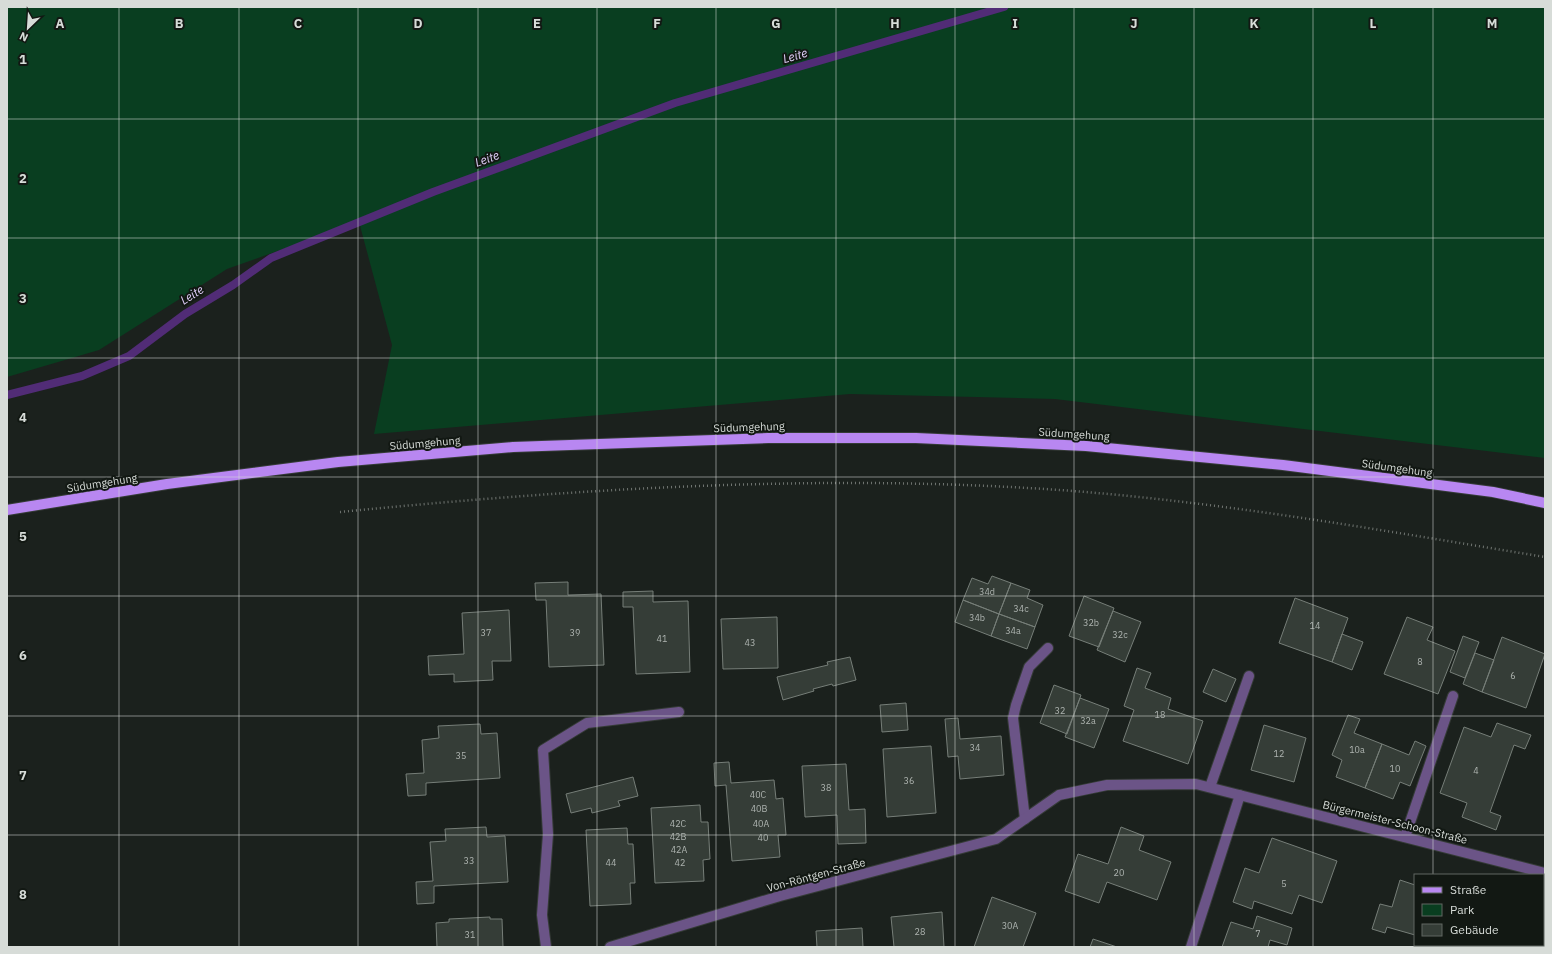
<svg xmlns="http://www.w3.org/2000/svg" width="1552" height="954" font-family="'IBM Plex Sans',sans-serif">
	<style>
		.built { fill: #1f2b23 }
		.green { fill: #093e20 }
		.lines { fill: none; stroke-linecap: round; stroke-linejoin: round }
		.stream { stroke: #512c76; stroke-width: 8 }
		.building { fill: #353d37; stroke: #767e78 }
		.service-casing { stroke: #353b37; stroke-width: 12 }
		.minor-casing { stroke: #353b37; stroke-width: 12 }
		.primary-casing { stroke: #353b37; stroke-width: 12 }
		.path { stroke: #707571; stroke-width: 2.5; stroke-dasharray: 1 3; stroke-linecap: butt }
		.service { stroke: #6b5487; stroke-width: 10 }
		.minor { stroke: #6b5487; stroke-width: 10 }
		.primary { stroke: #b887f1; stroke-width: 10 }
		.grid { fill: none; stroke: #d7dcd8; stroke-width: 1; stroke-opacity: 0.55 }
		.labels { text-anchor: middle; stroke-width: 4; stroke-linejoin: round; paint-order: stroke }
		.number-label { font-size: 9px; fill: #aeb4b0 }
		.street-label { font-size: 11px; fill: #d7dcd8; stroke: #121813 }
		.water-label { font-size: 12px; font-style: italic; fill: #e2d0fb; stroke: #121813 }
		.grid-label { font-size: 13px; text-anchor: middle; font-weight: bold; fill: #d7dcd8; stroke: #121813; stroke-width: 4; stroke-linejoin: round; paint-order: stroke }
	</style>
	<rect width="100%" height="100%" fill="#1b211d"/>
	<!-- built -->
	<path class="built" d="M1543,895L1545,896V947H1510L1511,945H1543Z"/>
	<!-- green -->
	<path class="green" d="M7,7H1545V458L1055,399L850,394L374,434L392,345L359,222L227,269L99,350L7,377Z"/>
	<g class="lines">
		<!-- stream -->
		<path class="stream" d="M7,395L82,376L129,356L185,314L233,285L271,258L433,192L675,103L1004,7"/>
	</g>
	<!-- building -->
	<path class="building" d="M992,576L1011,583L999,614L963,600L972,578L988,584Z
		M568,582V595L601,594L604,665L549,667L546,600H536L535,583Z
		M1011,583L1030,590L1027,598L1043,605L1035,627L999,614Z
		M653,591V602L688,601L690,672L636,674L633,607H623V592Z
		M1084,596L1114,608L1099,647L1069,636Z
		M1295,598L1348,618L1332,662L1279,643Z
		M963,600L999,614L991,636L955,622Z
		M509,610L511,661H492L493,680L454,682V674L429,675L428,656L464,654L462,613Z
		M1113,611L1141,622L1125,662L1097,650Z
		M999,614L1035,627L1027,649L991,636Z
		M777,617L778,668L723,669L721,619Z
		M1407,617L1433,627L1427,640L1455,651L1438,694L1384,674Z
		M1342,634L1363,642L1352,670L1332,662Z
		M1463,636L1479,642L1465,678L1450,672Z
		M1502,637L1545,654L1526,708L1482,692Z
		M1475,653L1494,660L1482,692L1463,684Z
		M850,657L856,680L833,686L832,684L813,689L814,691L783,700L777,677L828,665L827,662Z
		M1137,668L1151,673L1145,688L1171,698L1168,709L1203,721L1188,764L1123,741L1134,710L1124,706Z
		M1213,669L1236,679L1226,702L1203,692Z
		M1054,685L1081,695L1067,734L1040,723Z
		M1080,698L1109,709L1094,748L1065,737Z
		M906,703L908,730L882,732L880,705Z
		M1348,715L1360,719L1354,733L1382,744L1365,788L1336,777L1342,760L1332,755Z
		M958,718L960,739L1001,736L1004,775L960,779L958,756L948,757L945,719Z
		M1497,723L1531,735L1525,749L1514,745L1490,812L1501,816L1496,830L1462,817L1467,803L1440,793L1464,727L1491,737Z
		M480,724L481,734L497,733L500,778L426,783V795L408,796L406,774L424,773L422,740L439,738L438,726Z
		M1264,725L1306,738L1294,782L1251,770Z
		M1415,741L1426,746L1410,786L1400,782L1393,799L1365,788L1382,744L1409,755Z
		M931,746L936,813L887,817L883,749Z
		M729,762L731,783L774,780L776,799L783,798L786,835H778L780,857L732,861L726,785L715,786L714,763Z
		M846,764L849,810L865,809L866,843L838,844L837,815L805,817L802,766Z
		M633,777L638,796L618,801L620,806L592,813L591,808L571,813L566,794Z
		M700,805L701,822H708L710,859L703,860L704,881L655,883L651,808Z
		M486,827L487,837L505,836L508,882L434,886V903L417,904L416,882L433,881L430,842L446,841L445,829Z
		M1121,827L1144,836L1139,850L1171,862L1157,900L1107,882L1099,903L1065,891L1078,854L1108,864Z
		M627,828L628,844H633L635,883H630L631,904L590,906L586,830Z
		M1272,838L1337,861L1322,903L1299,895L1292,914L1254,901L1252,909L1233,902L1245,868L1259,873Z
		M1400,880L1415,885V935L1387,927L1385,933L1372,929L1380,904L1392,907Z
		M992,897L1036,913L1023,947H974Z
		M942,912L944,947H894L891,917Z
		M1257,916L1292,928L1287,945L1270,940L1268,947H1222L1231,922L1253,929Z
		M490,917V919H502L503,947H437L436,923L449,922V919Z
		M862,928L863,947H817L816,931Z
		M1093,939L1117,947H1090Z
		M1447,945H1489V947H1453Z"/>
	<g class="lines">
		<defs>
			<path id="service" d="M1210,787L1249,676
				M1025,819L1013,718L1016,705L1029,667L1048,648
				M1405,837L1453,696"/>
			<path id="minor" d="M546,947L542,915L548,834L543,750L587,723L679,712
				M610,947L780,896L996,839L1059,795L1107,785L1196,784L1545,873
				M1191,947L1240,795"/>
			<path id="primary" d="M7,510L167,484L338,462L513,447L768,438H916L1086,446L1283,465L1493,492L1545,503"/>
		</defs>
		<!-- service casing -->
		<use href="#service" class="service-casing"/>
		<!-- minor casing -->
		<use href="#minor" class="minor-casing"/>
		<!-- primary casing -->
		<use href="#primary" class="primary-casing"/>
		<!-- path -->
		<path class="path" d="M340,512C574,489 810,474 1045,489C1213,500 1379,530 1545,557"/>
		<!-- service -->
		<use href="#service" class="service"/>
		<!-- minor -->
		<use href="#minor" class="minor"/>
		<!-- primary -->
		<use href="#primary" class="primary"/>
	</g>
	<!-- grid -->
	<path class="grid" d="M119,7V947M239,7V947M358,7V947M478,7V947M597,7V947M716,7V947M836,7V947M955,7V947M1074,7V947M1194,7V947M1313,7V947M1433,7V875M7,119H1545M7,238H1545M7,358H1545M7,477H1545M7,596H1545M7,716H1545M7,835H1545M1433,945V947"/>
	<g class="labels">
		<!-- number labels -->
		<g class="number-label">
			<text x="987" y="595">34d</text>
			<text x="1021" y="612">34c</text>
			<text x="977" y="621">34b</text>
			<text x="1091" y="626">32b</text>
			<text x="1315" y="629">14</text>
			<text x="1013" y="634">34a</text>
			<text x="486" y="636">37</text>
			<text x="575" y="636">39</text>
			<text x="1120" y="638">32c</text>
			<text x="662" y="642">41</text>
			<text x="750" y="646">43</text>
			<text x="1420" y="665">8</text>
			<text x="1513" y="679">6</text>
			<text x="1060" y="714">32</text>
			<text x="1160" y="718">18</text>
			<text x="1088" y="724">32a</text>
			<text x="975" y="751">34</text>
			<text x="1357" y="753">10a</text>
			<text x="1279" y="757">12</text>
			<text x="461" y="759">35</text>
			<text x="1395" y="772">10</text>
			<text x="1476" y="774">4</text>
			<text x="909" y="784">36</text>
			<text x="826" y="791">38</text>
			<text x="758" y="798">40C</text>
			<text x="759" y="812">40B</text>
			<text x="678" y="827">42C</text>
			<text x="761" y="827">40A</text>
			<text x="678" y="840">42B</text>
			<text x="763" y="841">40</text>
			<text x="679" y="853">42A</text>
			<text x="469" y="864">33</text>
			<text x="611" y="866">44</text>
			<text x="680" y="866">42</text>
			<text x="1119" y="876">20</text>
			<text x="1284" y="887">5</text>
			<text x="1010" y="929">30A</text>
			<text x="920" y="935">28</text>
			<text x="1258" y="937">7</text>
			<text x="470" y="938">31</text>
		</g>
		<!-- street labels -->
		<g class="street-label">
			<text transform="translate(749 427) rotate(-2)" y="4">Südumgehung</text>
			<text transform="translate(1074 434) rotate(4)" y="4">Südumgehung</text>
			<text transform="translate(425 443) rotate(-5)" y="4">Südumgehung</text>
			<text transform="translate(1397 468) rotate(8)" y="4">Südumgehung</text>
			<text transform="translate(102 483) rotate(-9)" y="4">Südumgehung</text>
			<text transform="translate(1395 822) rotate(14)" y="4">Bürgermeister-Schoon-Straße</text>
			<text transform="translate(816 875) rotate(-15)" y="4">Von-Röntgen-Straße</text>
		</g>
		<!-- water labels -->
		<g class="water-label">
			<text transform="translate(795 56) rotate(-16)" y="4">Leite</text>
			<text transform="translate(487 159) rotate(-20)" y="4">Leite</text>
			<text transform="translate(192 295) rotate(-33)" y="4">Leite</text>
		</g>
	</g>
	<g class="grid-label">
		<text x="60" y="28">A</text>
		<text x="179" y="28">B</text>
		<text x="298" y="28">C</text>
		<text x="418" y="28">D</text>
		<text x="537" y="28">E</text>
		<text x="657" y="28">F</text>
		<text x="776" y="28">G</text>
		<text x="895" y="28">H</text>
		<text x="1015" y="28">I</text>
		<text x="1134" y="28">J</text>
		<text x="1254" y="28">K</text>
		<text x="1373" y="28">L</text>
		<text x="1492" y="28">M</text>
		<text x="23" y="64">1</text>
		<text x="23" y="183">2</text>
		<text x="23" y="303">3</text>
		<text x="23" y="422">4</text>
		<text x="23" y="541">5</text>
		<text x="23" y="660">6</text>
		<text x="23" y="780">7</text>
		<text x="23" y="899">8</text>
	</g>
	<!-- border -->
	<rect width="1552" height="954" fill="none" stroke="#d7dcd8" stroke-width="16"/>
	<!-- legend -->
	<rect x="1414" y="874" width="130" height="72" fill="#121813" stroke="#616662"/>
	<rect x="1422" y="887" width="20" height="6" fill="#b887f1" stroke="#616662"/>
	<text x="1450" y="894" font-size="12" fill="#d7dcd8">Straße</text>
	<rect x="1422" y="904" width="20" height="12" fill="#093e20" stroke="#616662"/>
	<text x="1450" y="914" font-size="12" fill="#d7dcd8">Park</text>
	<rect x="1422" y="924" width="20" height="12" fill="#353d37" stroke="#616662"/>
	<text x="1450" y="934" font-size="12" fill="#d7dcd8">Gebäude</text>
	<!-- north arrow -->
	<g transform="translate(28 28) rotate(205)" stroke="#121813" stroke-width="3" paint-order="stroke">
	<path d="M0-3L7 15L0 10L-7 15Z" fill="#d7dcd8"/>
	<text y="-6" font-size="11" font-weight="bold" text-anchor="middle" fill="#d7dcd8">N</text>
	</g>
</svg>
